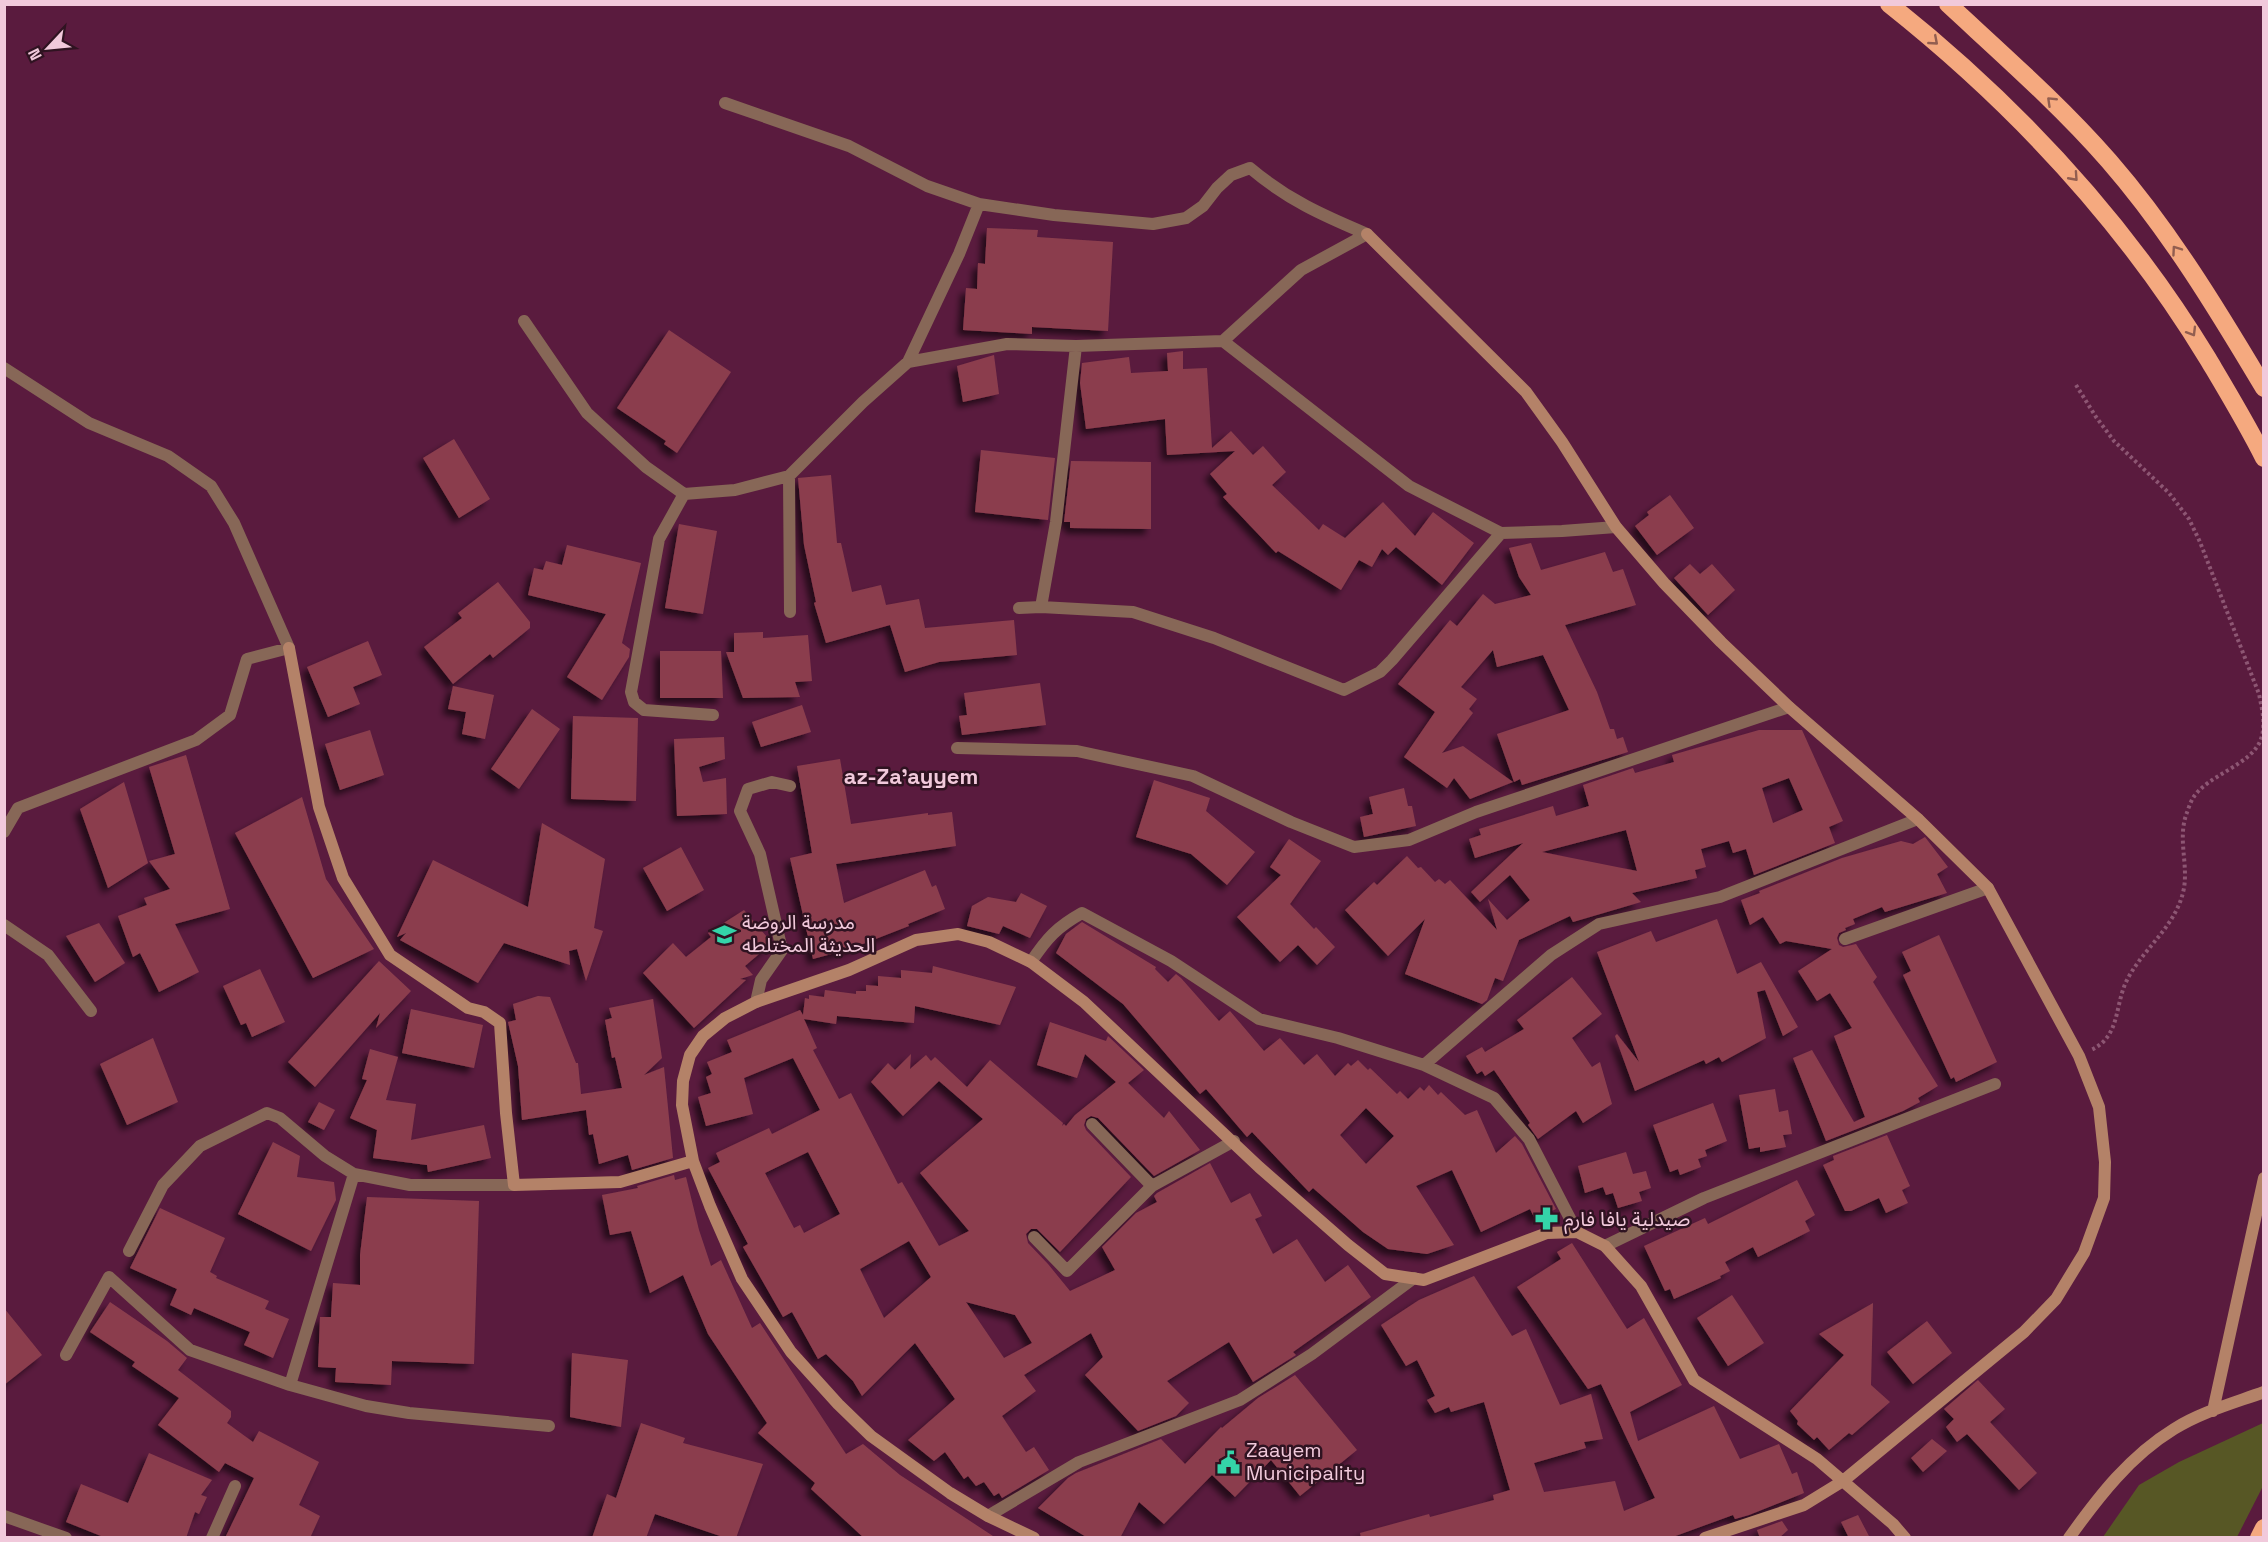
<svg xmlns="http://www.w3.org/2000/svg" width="2268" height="1542" font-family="'Space Grotesk','Noto Sans Arabic',sans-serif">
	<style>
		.green { fill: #575725 }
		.building { fill: #8b3e4e; fill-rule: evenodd; filter: url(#shadow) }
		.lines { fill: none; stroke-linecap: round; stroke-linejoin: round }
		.path { stroke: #8d5673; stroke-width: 4; stroke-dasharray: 3 3; stroke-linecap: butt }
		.street { stroke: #876757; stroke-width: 12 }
		.secondary { stroke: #b48268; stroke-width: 12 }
		.highway { stroke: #f5a97f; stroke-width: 18 }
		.oneway { stroke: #925e50 }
		.labels { text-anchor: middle; stroke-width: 5; stroke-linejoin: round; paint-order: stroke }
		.poi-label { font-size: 20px; fill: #f1c9db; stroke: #2f1321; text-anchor: start }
		.quarter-label { font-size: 22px; font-weight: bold; fill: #f1c9db; stroke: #2f1321 }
	</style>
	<defs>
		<filter id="shadow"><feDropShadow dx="-5.5" dy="5.5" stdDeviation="3" flood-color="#0009"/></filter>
	</defs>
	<rect width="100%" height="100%" fill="#5a1b3e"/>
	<!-- green -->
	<path class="green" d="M2263,1423V1486L2237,1537H2103L2139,1485L2179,1462Z"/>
	<!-- building -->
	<path class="building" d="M987,228L1038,230L1037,237L1113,242L1108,331L1032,327V334L963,330L966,288L977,289L978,263L985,264Z
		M669,330L731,372L677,453L664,444L666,441L617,408Z
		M1183,351V369L1207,368L1212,448L1231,431L1253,455L1263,446L1286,472L1272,485L1319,530L1323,524L1345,538L1383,502L1415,536L1433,512L1474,543L1442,585L1396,547L1388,555L1382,549L1372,567L1359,560L1341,590L1278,551L1276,553L1223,497L1227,494L1210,474L1235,451L1167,455L1165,419L1086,429L1080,383L1082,363L1129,357L1131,373L1168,371L1167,353Z
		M994,355L999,394L963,402L957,366Z
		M454,439L490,499L459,518L423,458Z
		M981,450L1055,458L1048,520L975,512Z
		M1071,461L1151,462V529L1070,528V522H1064Z
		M831,475L837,543H841L852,592L881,585L886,605L919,599L925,628L1014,620L1017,655L939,662L905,672L890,625L826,643L814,603L816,602L804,545L798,478Z
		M1670,495L1694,528L1657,555L1635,526L1649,515L1647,512Z
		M679,524L717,531L703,614L665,608Z
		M1531,543L1541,570L1605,552L1613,572L1623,569L1636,605L1565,625L1597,692L1610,729H1614L1617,739L1623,737L1628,752L1522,785L1520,779L1514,782L1497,734L1569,710L1543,655L1497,667L1493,650L1461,687L1477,699L1469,709L1473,713L1442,753L1463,746L1513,782L1470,799L1454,778L1447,788L1404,757L1435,712L1398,684L1450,620L1457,626L1483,594L1495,604L1531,595L1519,577L1509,548Z
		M567,545L641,563L622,643L630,649L629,657L602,700L567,677L606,614L528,595L534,568L543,570L546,561L562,565Z
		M1690,564L1700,574L1712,564L1735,590L1708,615L1674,578Z
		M498,582L530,622V628L493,658L490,654L453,684L424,647L462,618L458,613Z
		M763,632V638L808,635L812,681L795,682L800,697L743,698L726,652H734V633Z
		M368,641L382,675L353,687L360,704L328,717L307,667Z
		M660,651H721L723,698H660Z
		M1040,683L1046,725L962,735L959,716L967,715L964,693Z
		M453,686L494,695L485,739L462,734L466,712L448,709Z
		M802,705L811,732L761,747L752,722Z
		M532,709L560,729L519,789L491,769Z
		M573,716L638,718L636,801L571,799Z
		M370,730L384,775L340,790L325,744Z
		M1759,730H1802L1843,821L1829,827L1835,843L1754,875L1746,849L1733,853L1729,841L1701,849L1706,867L1695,870L1697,878L1632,893L1641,902L1573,922L1570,916L1519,940L1503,981L1495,978L1487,1000L1482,1004L1405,974L1425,919L1388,956L1345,910L1374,882L1377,885L1407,856L1418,868L1421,867L1435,882L1439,879L1445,884L1450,880L1497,930L1488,899L1507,920L1530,900L1510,875L1480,902L1471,892L1523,843L1475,858L1469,839L1481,835L1479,829L1553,806L1556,816L1589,806L1583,785L1633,768L1635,773L1674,762L1672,755ZM1789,778L1803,810L1773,823L1762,788ZM1626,830L1637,871L1542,852Z
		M724,737L725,759L699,767L703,782L726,778L727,814L677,816L674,739Z
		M186,755L230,909L175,924L199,972L159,992L140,953L133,957L118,916L147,905L144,898L170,889L149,861L175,854L149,767Z
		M840,759L851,824L928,813V815L952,812L956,846L836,864L844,903L925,870L932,887L936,885L945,909L908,924L909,926L850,949L813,959L790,858L812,853L797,766Z
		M1154,780L1210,798L1206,811L1255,852L1227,885L1191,854L1136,837Z
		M124,782L148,863L108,888L80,809Z
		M1404,788L1408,806H1412L1416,826L1364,837L1360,817L1373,814L1369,797Z
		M302,797L326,879L374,949L313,978L235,833Z
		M542,823L605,859L594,928L603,931L586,981L577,949L569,951L570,965L504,943L478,983L400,940L406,933L397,937L433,860L528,907Z
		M1925,837L1948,867L1937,874L1947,893L1885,912L1882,907L1853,919L1855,924L1845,928L1846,930L1839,933L1837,938L1839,945L1843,947L1856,944L1877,977L1873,982L1938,1086L1918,1098L1920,1102L1903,1111L1826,1141L1793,1058L1812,1050L1854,1122L1865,1117L1834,1036L1852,1028L1830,993L1817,1001L1798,971L1832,949L1786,941L1780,944L1763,917L1750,925L1741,900L1760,893L1759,891L1842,858L1901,841L1913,844Z
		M1289,839L1321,861L1290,904L1314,929L1316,927L1335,947L1317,965L1298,945L1280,962L1237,917L1281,875L1270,867Z
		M681,847L704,890L667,911L643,868Z
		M1021,893L1047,906L1030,938L1003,926L999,934L967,926L972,906L988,897L1016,902Z
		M744,910L772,943L745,966L753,975L740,979L746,980L694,1028L643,973L673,943L686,957L711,937L708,933Z
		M1717,919L1737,974L1761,962L1798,1027L1783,1036L1765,990L1757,992L1766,1038L1722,1062L1719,1057L1706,1064L1704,1060L1635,1091L1615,1036L1617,1034L1639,1062L1597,952L1651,931L1656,942Z
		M1082,922L1156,967L1155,969L1168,982L1176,974L1181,978L1219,1021L1230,1011L1264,1051L1280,1038L1304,1065L1317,1054L1335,1076L1348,1063L1351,1066L1358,1060L1368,1070L1370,1068L1397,1094L1400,1091L1408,1099L1420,1087L1424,1091L1429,1085L1438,1095L1441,1092L1465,1115L1477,1110L1496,1153L1515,1136L1522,1144L1556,1209L1535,1219L1530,1209L1481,1232L1452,1170L1416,1186L1454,1245L1427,1254L1388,1249L1363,1232L1313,1188L1309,1192L1252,1132L1247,1137L1206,1089L1200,1094L1123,1004L1056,953L1066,934ZM1366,1108L1394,1136L1366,1164L1340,1135Z
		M99,923L125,963L95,982L66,936Z
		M1939,935L1997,1062L1956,1082L1954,1077L1951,1079L1903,975L1911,971L1902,952Z
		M379,961L411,991L376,1028L380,1013L315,1087L288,1062Z
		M933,966L1016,987L1000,1025L915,1006L914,1023L837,1016L836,1024L804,1019L817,1048L813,1050L839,1099L851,1093L898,1184L902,1182L939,1246L969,1231L920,1173L983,1119L939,1081L903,1116L871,1082L888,1063L895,1070L911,1054L910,1069L926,1055L931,1061L935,1057L967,1087L990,1060L1063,1123L1062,1126L1064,1124L1066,1126L1075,1115L1116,1082L1085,1054L1077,1078L1037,1065L1050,1022L1106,1041L1108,1036L1144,1070L1128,1083L1164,1118L1169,1111L1200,1150L1154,1176L1098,1118L1091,1116L1086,1119L1084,1125L1086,1130L1131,1177L1060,1252L1037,1229H1031L1026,1234L1028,1243L1048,1264L1070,1291L1115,1270L1102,1247L1136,1213L1157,1202L1154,1196L1157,1193L1210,1163L1231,1203L1250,1193L1262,1216L1255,1219L1273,1254L1297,1239L1325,1282L1348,1265L1371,1297L1293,1352L1296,1355L1253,1382L1229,1342L1167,1381L1189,1403L1176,1416L1138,1431L1085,1375L1103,1357L1091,1333L1024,1375L1036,1391L1002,1416L1026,1452L1034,1447L1049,1470L1002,1498L999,1493L994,1496L984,1482L976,1486L968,1476L964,1479L945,1452L934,1461L908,1440L955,1399L915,1343L862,1396L853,1381L826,1354L818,1359L792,1312L783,1317L743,1247L748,1244L708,1168L720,1162L716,1153L769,1128L772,1134L820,1110L793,1058L744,1078L753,1114L706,1126L698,1097L711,1093L706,1077L712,1074L707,1062L732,1052L727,1040L800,1010L803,1015L805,998L809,999V995L824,997L825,990L856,994V991H866V985L878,986V976L901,978V970L932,973ZM808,1152L840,1214L804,1233L800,1225L794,1228L765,1173ZM909,1241L931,1277L884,1318L860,1269ZM966,1302L1015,1315L1032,1343L1004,1358Z
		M260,969L285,1022L252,1037L246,1023L241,1025L223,986Z
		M1572,977L1602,1014L1572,1038L1592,1067L1600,1062L1612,1104L1583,1123L1576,1111L1538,1139L1528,1125L1530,1123L1494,1070L1485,1076L1482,1071L1477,1074L1466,1056L1482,1047L1485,1052L1524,1029L1517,1020Z
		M538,996L550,997L576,1063H578L581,1094L622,1088L615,1057L612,1058L605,1020L612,1018L609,1008L653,999L662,1058L644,1075L664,1067L673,1158L632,1170L628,1155L599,1164L593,1134L589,1135L586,1110L522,1120L518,1066L508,1022L516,1020L513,1004Z
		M411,1009L483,1025L474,1068L402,1053Z
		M153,1038L178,1102L127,1125L100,1064Z
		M370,1049L398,1057L386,1100L416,1104L411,1140L484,1125L491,1158L428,1172L427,1165L373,1158L377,1130L350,1118L367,1080L362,1079Z
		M1775,1089L1779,1112L1788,1110L1792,1134L1783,1135L1786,1147L1760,1152V1147L1749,1149L1739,1095Z
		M319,1102L335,1110L324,1130L308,1122Z
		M1713,1103L1727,1141L1705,1150L1707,1156L1698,1159L1701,1167L1680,1175L1678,1169L1670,1172L1653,1125Z
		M1887,1135L1910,1186L1902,1190L1908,1203L1886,1213L1879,1198L1851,1211H1845L1823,1165L1834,1160L1833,1156Z
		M273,1142L300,1156L297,1177L334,1182L336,1200L311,1251L238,1214Z
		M1626,1152L1633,1174L1646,1171L1651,1188L1639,1192L1642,1201L1618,1208L1613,1193L1606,1195L1603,1187L1585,1193L1578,1166Z
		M674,1175L675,1180L686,1177L699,1230L711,1266L721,1260L752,1328L760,1323L846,1454L863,1444L900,1475L996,1538H864L811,1489L815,1483L758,1433L767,1423L708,1334L683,1275L650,1293L631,1231L610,1235L602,1195L638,1188L637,1186Z
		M1797,1180L1815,1215L1805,1221L1810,1231L1758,1257L1753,1247L1725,1262L1730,1271L1720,1276L1721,1278L1674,1299L1670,1289L1665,1291L1644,1246L1705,1218L1708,1224Z
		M367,1197L479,1201L474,1364L392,1361L391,1385L335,1382L336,1368L318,1367L320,1317H331L333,1283L360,1285V1255Z
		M160,1208L225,1238L210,1272L217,1276L216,1278L269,1301L265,1309L289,1319L273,1358L244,1345L250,1332L194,1308L191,1315L170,1305L177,1289L130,1268Z
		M1572,1243L1627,1329L1644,1318L1682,1385L1630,1412L1638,1441L1714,1406L1740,1459L1779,1444L1792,1474L1797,1472L1804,1493L1749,1515L1735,1519L1733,1515L1670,1538H1361L1360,1533L1429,1514L1430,1517L1494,1500L1493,1495L1510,1490L1484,1402L1451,1412L1449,1407L1435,1413L1427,1400L1435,1396L1417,1360L1406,1366L1381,1325L1419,1300L1474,1276L1512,1336L1526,1329L1560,1405L1591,1394L1603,1439L1584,1442L1586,1448L1534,1463L1544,1492L1615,1481L1624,1511L1655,1498L1601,1384L1588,1389L1517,1287L1561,1259L1557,1252Z
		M1732,1295L1764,1343L1728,1366L1697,1318Z
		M110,1302L167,1341L187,1358L178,1370L231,1411V1417L227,1423L253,1442L259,1431L319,1462L299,1505L320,1516L310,1538H225L254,1478L225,1463L219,1472L158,1425L179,1398L132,1366L135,1362L90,1332Z
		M1873,1303L1871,1385L1890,1402L1852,1435L1849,1433L1829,1450L1817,1437L1814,1440L1797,1424L1798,1421L1790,1411L1844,1355L1819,1334Z
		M4,1308L42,1355L4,1385Z
		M1927,1321L1952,1353L1913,1384L1887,1352Z
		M572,1353L628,1360L621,1427L570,1417Z
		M1295,1375L1357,1450L1300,1496L1271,1460L1235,1497L1212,1475L1164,1524L1139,1502L1120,1538H1088L1038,1508L1068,1478L1076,1473L1161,1439L1185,1464L1221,1427L1222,1428L1258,1398Z
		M1978,1380L2005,1409L1990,1422L2037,1473L2019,1490L1967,1434L1957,1442L1946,1427L1954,1419L1944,1409Z
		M641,1423L685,1438L683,1443L763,1464L736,1538H726L655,1514L646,1538H592L607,1494L616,1498Z
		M1932,1439L1947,1451L1923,1472L1911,1458Z
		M149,1453L212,1480L201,1495L207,1497L199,1514L195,1512L186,1538H106L66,1522L81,1484L128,1503Z
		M1858,1515L1870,1538H1849L1841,1522Z
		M1782,1521L1788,1530L1779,1538H1760L1757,1530Z"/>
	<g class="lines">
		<!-- path -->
		<path class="path" d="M2076,385L2096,417L2114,441L2169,493L2189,519L2200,542L2259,694C2262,709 2266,724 2261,739C2252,765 2207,775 2193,798C2190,803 2188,810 2186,815C2178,840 2188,863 2184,888C2177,926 2144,947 2127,980C2114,1006 2121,1036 2091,1050"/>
		<!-- street -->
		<path class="street" d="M725,103L849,146L927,186L979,204
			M524,321L587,413L646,467L684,494L735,490L789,476L863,402L908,362L1007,344L1076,346L1223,341L1409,486L1501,533L1562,531L1616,527
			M1223,341L1301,270L1367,234
			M908,362L959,254L979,204L1054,215L1153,224L1186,218L1203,206L1217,188L1231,175L1250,168C1288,200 1322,215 1367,234
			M4,368L89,423L168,456L211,486L234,523L289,648L247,659L230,715L196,740L18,808L4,832
			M789,476L790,612
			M684,494L659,539L631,692L634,702L644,710L713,715
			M1041,607L1056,522L1076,346
			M1019,608L1041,607L1133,612L1214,638L1344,690L1380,672L1392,660L1501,533
			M957,748L1077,751L1193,776L1291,822L1354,847L1409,840L1476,812L1789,707
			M4,925L48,955L91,1011
			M1845,939L1988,888
			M1031,962C1047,938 1057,927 1082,913L1171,961L1259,1019L1338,1038L1424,1065L1494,1098L1529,1139L1577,1232
			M756,1002L761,980L782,950L760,854L740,811L748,789L772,782L790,786
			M1424,1065L1551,955L1599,924L1720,897L1918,819
			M1092,1124L1152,1186L1234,1141
			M1034,1237L1067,1271L1152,1186
			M1605,1246L1704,1198L1995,1084
			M129,1251L163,1185L200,1146L267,1113L280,1118L325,1156L354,1174L410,1185H514
			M66,1355L109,1277L190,1350L290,1385L366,1406L409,1413L549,1426
			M290,1385L354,1174
			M4,1516L66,1538
			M988,1516L1079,1462L1240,1400L1312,1354L1414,1278
			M212,1538L235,1486"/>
		<!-- secondary -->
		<path class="secondary" d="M1367,234L1526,392L1562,442L1616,527L1664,583L1721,642L1789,707L1918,819L1988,888L2079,1056L2099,1107L2105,1162L2104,1198L2084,1253L2056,1299L2024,1332L1843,1481L1804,1505L1705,1538
			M289,648L319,807L343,878L390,955L468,1008L484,1012L500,1023L506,1113L514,1185L620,1182L693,1161
			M2213,1411L2264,1178
			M1034,1538L988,1516L950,1493L871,1436L838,1404L791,1352L742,1279L710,1206L693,1161L682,1105L683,1081L690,1055L703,1036L725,1018L756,1002L849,970L916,940L958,934L989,942L1031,962L1084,1002L1259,1167L1348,1245L1385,1274L1424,1280L1547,1233L1577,1232L1605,1246L1641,1286L1694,1380L1817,1459L1893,1524L1905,1538
			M2069,1538C2099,1496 2130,1456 2174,1429C2201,1412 2234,1403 2264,1392"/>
		<!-- highway -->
		<path class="highway" d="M1889,4C2015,104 2124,221 2208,359C2227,391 2247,424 2264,458
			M1948,4C2003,55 2060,105 2109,161C2169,230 2217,309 2264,388
			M2259,1538L2264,1528"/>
	</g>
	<!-- one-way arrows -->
	<defs><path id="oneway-chevron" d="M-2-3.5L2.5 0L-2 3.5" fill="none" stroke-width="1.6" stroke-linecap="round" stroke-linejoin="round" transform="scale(1.5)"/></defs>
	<g class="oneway">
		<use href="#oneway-chevron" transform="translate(1934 41) rotate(41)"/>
		<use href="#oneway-chevron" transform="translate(2051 101) rotate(-136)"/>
		<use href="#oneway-chevron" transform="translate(2074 177) rotate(48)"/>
		<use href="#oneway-chevron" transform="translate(2176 250) rotate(-125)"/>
		<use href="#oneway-chevron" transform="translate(2192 332) rotate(59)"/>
	</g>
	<!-- icons -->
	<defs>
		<symbol id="school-bare" viewBox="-9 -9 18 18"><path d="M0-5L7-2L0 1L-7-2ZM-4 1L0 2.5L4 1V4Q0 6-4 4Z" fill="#34d4a8" stroke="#2f1321" stroke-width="2.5" paint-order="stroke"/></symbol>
		<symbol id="pharmacy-bare" viewBox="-9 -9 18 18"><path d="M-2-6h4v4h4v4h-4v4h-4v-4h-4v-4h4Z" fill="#34d4a8" stroke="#2f1321" stroke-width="2.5" paint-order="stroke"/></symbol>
		<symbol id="civic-bare" viewBox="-9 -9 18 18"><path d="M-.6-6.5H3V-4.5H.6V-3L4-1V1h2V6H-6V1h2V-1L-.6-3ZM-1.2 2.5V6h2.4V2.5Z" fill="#34d4a8" stroke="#2f1321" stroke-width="2.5" paint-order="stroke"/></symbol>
	</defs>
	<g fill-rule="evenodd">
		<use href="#school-bare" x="708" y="918" width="33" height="33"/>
		<use href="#pharmacy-bare" x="1530" y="1202" width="33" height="33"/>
		<use href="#civic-bare" x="1212" y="1446" width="33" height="33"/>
	</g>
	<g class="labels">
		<!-- poi labels -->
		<g class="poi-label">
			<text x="742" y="929">مدرسة الروضة<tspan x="742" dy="23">الحديثة المختلطه</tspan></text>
			<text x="1564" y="1226">صيدلية يافا فارم</text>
			<text x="1246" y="1457">Zaayem<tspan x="1246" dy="23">Municipality</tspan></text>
		</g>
		<!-- quarter labels -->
		<g class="quarter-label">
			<text x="911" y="784">az-Za'ayyem</text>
		</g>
	</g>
	<!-- border -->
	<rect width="2268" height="1542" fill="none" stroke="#f1c9db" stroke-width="12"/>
	<!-- north arrow -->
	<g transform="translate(48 48) rotate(244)" stroke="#2f1321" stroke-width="4.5" paint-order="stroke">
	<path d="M0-4.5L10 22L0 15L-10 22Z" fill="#f1c9db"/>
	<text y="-9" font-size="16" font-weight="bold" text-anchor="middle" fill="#f1c9db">N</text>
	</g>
</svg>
